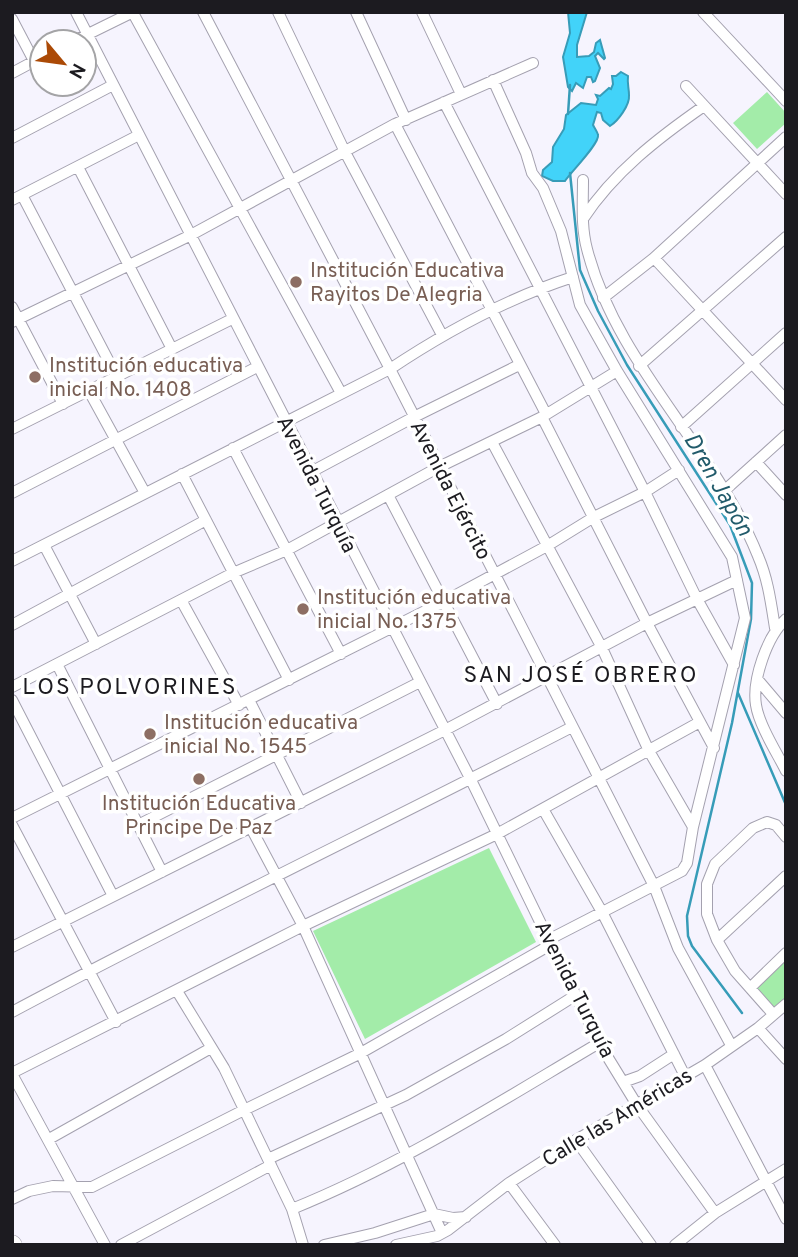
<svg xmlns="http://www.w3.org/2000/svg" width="798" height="1257" font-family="Overpass,sans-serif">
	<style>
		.green { fill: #a3eca9 }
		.water { fill: #42d3f9; stroke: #379cb8; stroke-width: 2 }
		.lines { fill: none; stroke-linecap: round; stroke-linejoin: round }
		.stream { stroke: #379cb8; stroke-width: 2.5 }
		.minor-casing { stroke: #a4a1af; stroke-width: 12 }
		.primary-casing { stroke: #a4a1af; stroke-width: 19 }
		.minor { stroke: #fff; stroke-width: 10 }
		.primary { stroke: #fff; stroke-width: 18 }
		.education-dot { fill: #8d6e63; stroke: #fff; stroke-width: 2.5 }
		.labels { text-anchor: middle; stroke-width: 7; stroke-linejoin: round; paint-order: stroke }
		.education-label { font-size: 21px; fill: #785e54; stroke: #fff; text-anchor: start }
		.street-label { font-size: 21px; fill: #1c1b20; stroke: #fff }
		.water-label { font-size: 23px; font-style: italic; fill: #225b6b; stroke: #fff }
		.neighbourhood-label { font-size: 23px; letter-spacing: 2px; fill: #1c1b20; stroke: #fff }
	</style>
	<rect width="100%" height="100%" fill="#f6f4fe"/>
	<!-- green -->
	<path class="green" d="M767,92L786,113V123L757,149L733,123Z
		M489,848L536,942L365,1039L313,931Z
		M786,960V998L773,1008L755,989Z"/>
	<!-- water -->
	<path class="water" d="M568,12H587L577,45V57L589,56L594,52L596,43L600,40L605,58L604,59L598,53L595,56L600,68L595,81L593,82L591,77H587L583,88L576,83L572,91L568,87L563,57L570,33Z
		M621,72L628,76C627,84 629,88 629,95C630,105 618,121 610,126L603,120L601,113L597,112L593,125C594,127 598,133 598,135C600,143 571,172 565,181H553L542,176L543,170L552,162L553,147L564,129L566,115L581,103L596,105L598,99L596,95L600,96L609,88L611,89L613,84L612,76H616Z"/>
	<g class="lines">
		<!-- stream -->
		<path class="stream" d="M568,114L570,85
			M570,173L580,270L598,311L627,365L730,525L752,583L751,619L732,723L687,916L688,936L692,946L742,1013
			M738,693L786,805"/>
		<defs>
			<path id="minor" d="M76,12L471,780L599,1043L637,1105L715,1213
				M203,12L390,369L654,886L678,948L731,1045
				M278,12L345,152L442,335
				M356,12L406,120
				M422,12L461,94
				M703,12L786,101
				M133,13L341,393
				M12,19L34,61
				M72,42L133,12
				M12,73L42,57
				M493,80L526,153L532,173L543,188L561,231L580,305L617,371L732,557L745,618L693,827L687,863L682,871L550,939
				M686,86L786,194
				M444,102L645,492L697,599L734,665
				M395,124L546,414
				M12,138L113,85
				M78,167L172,349
				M583,180C583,203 581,227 587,249C617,366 714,446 758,556C768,579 771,603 775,628
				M22,195L117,377
				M12,200L139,135
				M583,219C614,172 658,138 704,106
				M654,258L786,400
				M603,298L654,258L786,137
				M12,307L63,404
				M12,322L189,236L395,124L533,63
				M639,366L786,237
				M89,391L145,493
				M542,417L647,623L714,748
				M681,427L786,333
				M12,429L232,319
				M492,442L602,648L649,751L693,827
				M233,448L341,654
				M756,462L786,495
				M311,472L414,417L519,365
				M182,474L289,680
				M724,491L786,435
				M12,493L257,367
				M388,495L497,704
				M44,545L96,644
				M12,561L390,369C447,331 508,298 573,277
				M181,600L239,705
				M786,619C767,636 752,680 756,705C759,725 777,753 786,771
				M12,625L206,520
				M57,664L162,872
				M758,680L786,713
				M12,687L233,573L287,550L439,467L542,417L617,371
				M12,700L113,896
				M249,700L301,803
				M543,809L602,912L685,1076
				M12,818L443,602L547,546L594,517L645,492L679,470
				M12,825L116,1022
				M138,825L420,682
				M251,828L303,926L442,1233
				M717,940L786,876
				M12,947L445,730L647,623L737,580
				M750,988L786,953
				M177,991L224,1068L292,1209L303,1245
				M12,1012C197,913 386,823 572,727
				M773,1014L735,971L717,940L707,914V884L715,864L753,828L767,822L776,825L786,837
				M758,1028L786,1059
				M705,1065L786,1219
				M12,1073L303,926L497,834L698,723
				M12,1074L105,1245
				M623,1082L640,1076L674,1054
				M49,1139L211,1048
				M576,1140L651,1245
				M268,1159L406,1095L506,1039L576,995
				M509,1183L555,1245
				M12,1199L29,1191L53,1186L92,1187L244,1110L359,1054L552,944
				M292,1209C401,1165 499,1102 599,1043
				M121,1245L271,1165
				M324,1245L375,1233L434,1214L453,1218L466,1217
				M396,1245L437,1236L448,1230L509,1183L576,1140L705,1065L758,1028L786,1004
				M675,1245L715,1213L786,1169"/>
			<path id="primary" d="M12,1244L13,1245"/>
		</defs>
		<!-- minor casing -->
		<use href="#minor" class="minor-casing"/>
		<!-- primary casing -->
		<use href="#primary" class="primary-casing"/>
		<!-- minor -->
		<use href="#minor" class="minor"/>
		<!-- primary -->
		<use href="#primary" class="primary"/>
	</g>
	<!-- markers -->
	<g class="education-dot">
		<circle cx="296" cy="282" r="7"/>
		<circle cx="35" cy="377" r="7"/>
		<circle cx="303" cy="609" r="7"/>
		<circle cx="150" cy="734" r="7"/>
		<circle cx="199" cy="779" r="7"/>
	</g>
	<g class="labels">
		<!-- education labels -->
		<g class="education-label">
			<text x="310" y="277">Institución Educativa<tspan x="310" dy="24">Rayitos De Alegria</tspan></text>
			<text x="49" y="372">Institución educativa<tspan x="49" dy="24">inicial No. 1408</tspan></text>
			<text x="317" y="604">Institución educativa<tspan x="317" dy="24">inicial No. 1375</tspan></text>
			<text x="164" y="729">Institución educativa<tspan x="164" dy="24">inicial No. 1545</tspan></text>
			<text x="199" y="810" text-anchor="middle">Institución Educativa<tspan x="199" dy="24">Principe De Paz</tspan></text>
		</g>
		<!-- street labels -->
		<g class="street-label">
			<text transform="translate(317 484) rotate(63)" y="7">Avenida Turquía</text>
			<text transform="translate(451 490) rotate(63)" y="7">Avenida Ejército</text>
			<text transform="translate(575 989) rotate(63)" y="7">Avenida Turquía</text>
			<text transform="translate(617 1117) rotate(-31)" y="7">Calle las Américas</text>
		</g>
		<!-- water labels -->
		<g class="water-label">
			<text transform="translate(719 484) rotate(60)" y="8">Dren Japón</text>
		</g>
		<!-- neighbourhood labels -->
		<g class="neighbourhood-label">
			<text x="581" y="682">SAN JOSÉ OBRERO</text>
			<text x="130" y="694">LOS POLVORINES</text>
		</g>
	</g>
	<!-- border -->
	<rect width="798" height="1257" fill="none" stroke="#1c1b20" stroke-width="28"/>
	<!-- north arrow -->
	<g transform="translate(63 63) rotate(119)"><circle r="33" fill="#ffffff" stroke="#a4a4a6" stroke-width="2"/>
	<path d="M0-5L12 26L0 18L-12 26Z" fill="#ab4a06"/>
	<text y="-10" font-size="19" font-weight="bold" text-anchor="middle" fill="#1c1b20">N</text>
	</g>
</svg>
